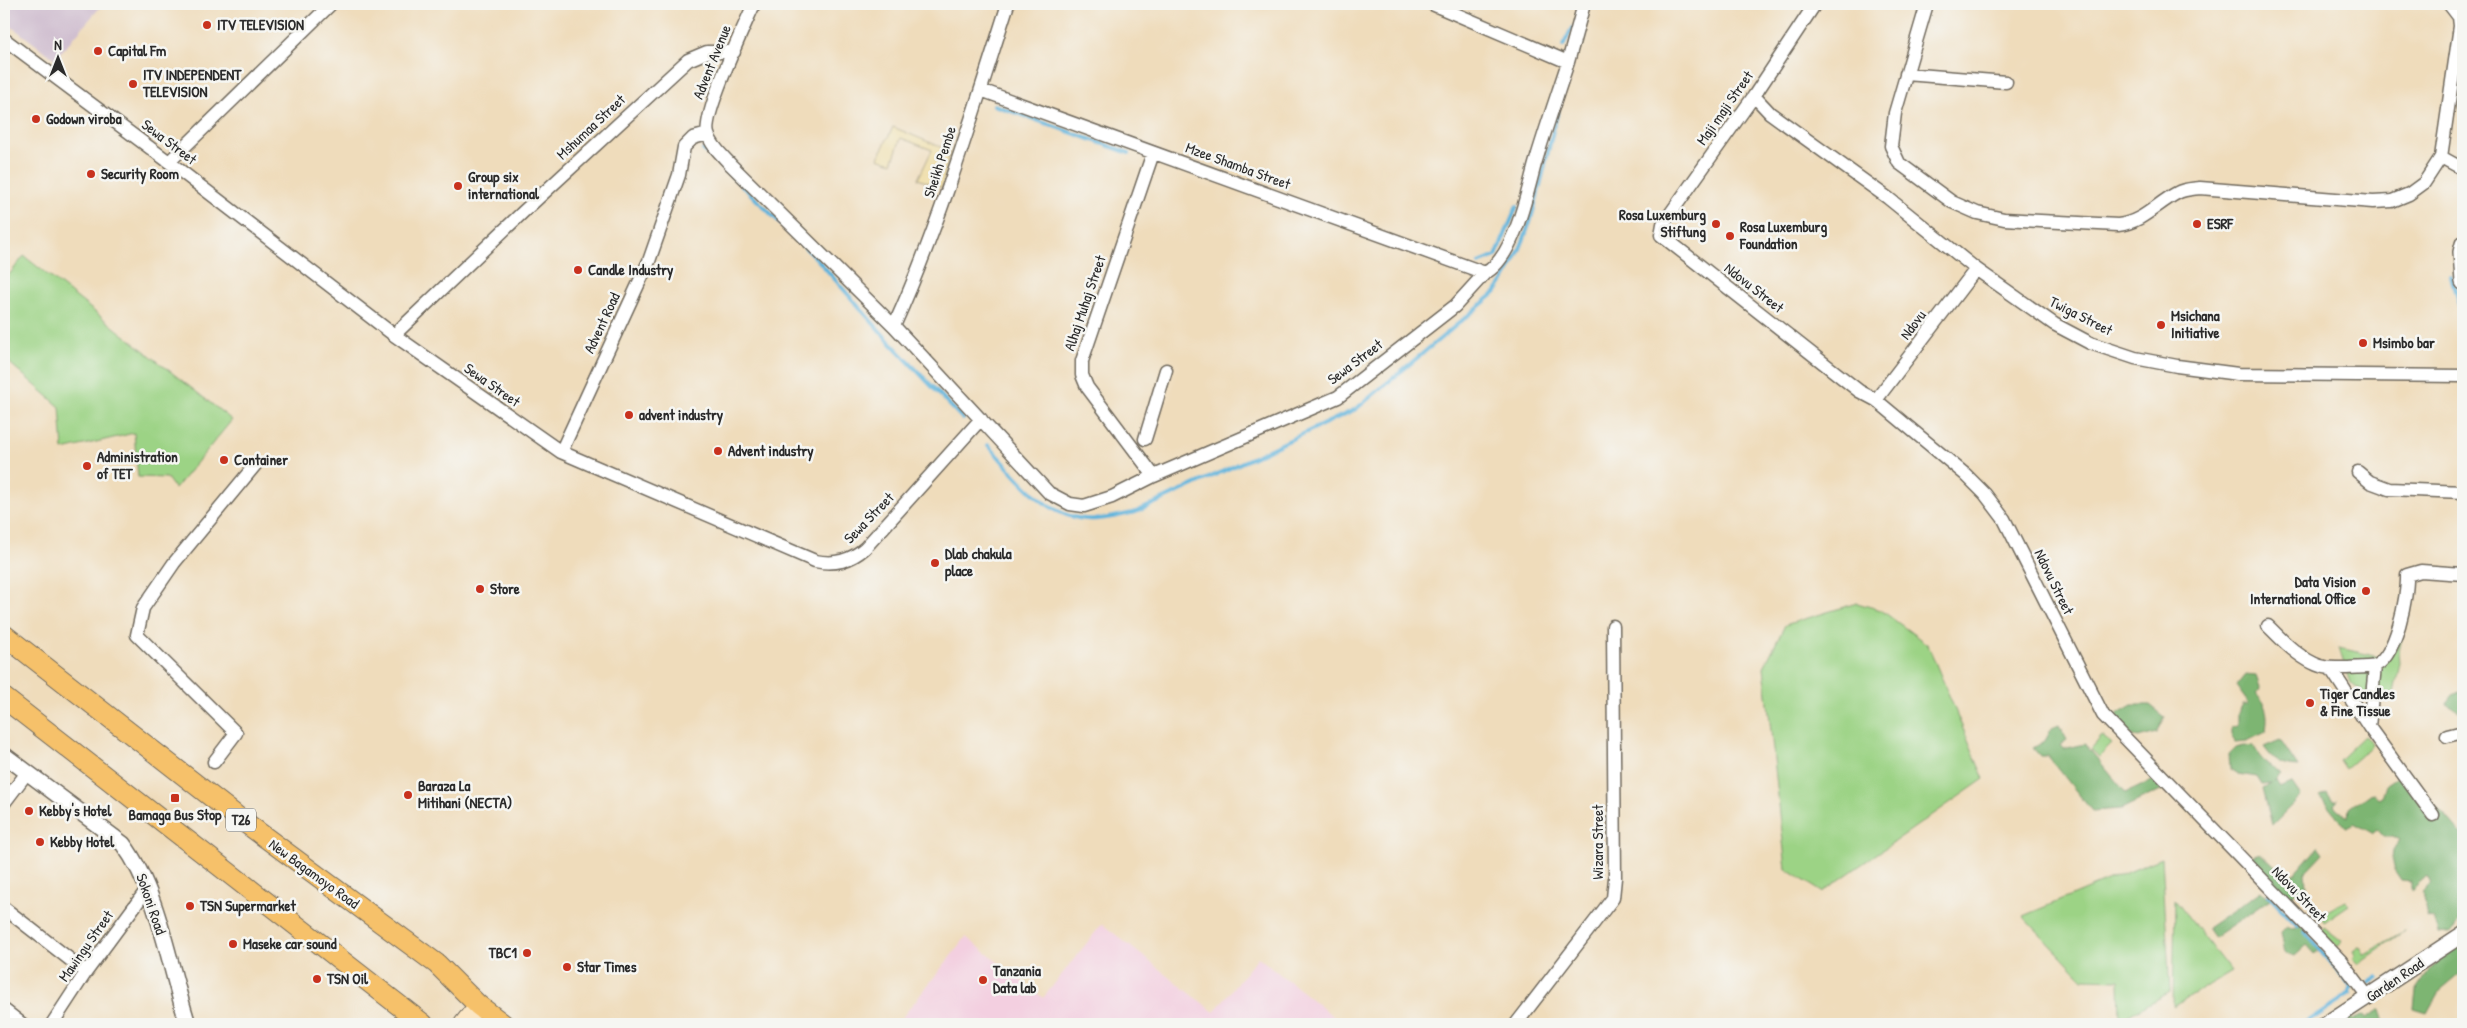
<svg xmlns="http://www.w3.org/2000/svg" width="2467" height="1028" font-family="'Patrick Hand',sans-serif">
	<style>
		.built { fill: #f3cfe0 }
		.industrial { fill: #cfbdcf }
		.green { fill: #9cd385; stroke: #647f58 }
		.forest { fill: #7db572; stroke: #54704e }
		.sand { fill: #eeda9e; stroke: #8c8264 }
		.lines { fill: none; stroke-linecap: round; stroke-linejoin: round }
		.stream { stroke: #60b4dc; stroke-width: 4 }
		.minor-casing { stroke: #70695d; stroke-width: 15 }
		.tertiary-casing { stroke: #70695d; stroke-width: 18 }
		.secondary-casing { stroke: #70695d; stroke-width: 20 }
		.trunk-casing { stroke: #70695d; stroke-width: 22 }
		.minor { stroke: #fff; stroke-width: 12 }
		.tertiary { stroke: #fff; stroke-width: 15 }
		.secondary { stroke: #fbe6c4; stroke-width: 18 }
		.trunk { stroke: #f6c16b; stroke-width: 20 }
		.poi-dot { fill: #c8321e; stroke: #f6f6f2; stroke-width: 2 }
		.labels { text-anchor: middle; stroke-width: 5; stroke-linejoin: round; paint-order: stroke }
		.shield { fill: #f6f6f2; stroke: #686867; stroke-width: 1 }
		.shield-label { font-size: 14px; font-weight: bold; fill: #2b2b2b }
		.poi-label { font-size: 15px; font-weight: bold; fill: #2b2b2b; stroke: #f6f6f2; text-anchor: start }
		.street-label { font-size: 15px; fill: #2b2b2b; stroke: #f6f6f2 }
	</style>
	<rect width="100%" height="100%" fill="#f6f6f2"/>
	<filter id="ink" filterUnits="userSpaceOnUse"><feTurbulence type="fractalNoise" baseFrequency=".02" numOctaves="2"/><feDisplacementMap in="SourceGraphic" scale="10" xChannelSelector="R" yChannelSelector="G"/><feConvolveMatrix kernelMatrix="1 2 1 2 8 2 1 2 1" color-interpolation-filters="sRGB"/></filter>
	<filter id="wash" filterUnits="userSpaceOnUse"><feTurbulence type="fractalNoise" baseFrequency=".0096" numOctaves="4" result="noise"/><feDisplacementMap in="SourceGraphic" scale="20" xChannelSelector="R" yChannelSelector="G"/><feGaussianBlur stdDeviation="1.12" result="paint"/><feColorMatrix in="noise" values="0 0 0 0 0 0 0 0 0 0 0 0 0 0 0 0 0 1.4 0 .05"/><feComposite in="paint" operator="in"/></filter>
	<g filter="url(#wash)">
		<rect width="100%" height="100%" fill="#efdcbb"/>
		<!-- built -->
		<path class="built" d="M1102,924L1214,1012L1258,957L1343,1024H897L966,937L1043,998Z"/>
		<!-- industrial -->
		<path class="industrial" d="M4,4H103L55,59L4,21Z"/>
		<!-- green -->
		<path class="green" d="M24,256L232,420L175,489L167,478L138,477L134,433L63,450L60,407L4,358V281Z
			M1857,603L1881,610L1928,645L1984,779L1822,892L1786,869L1764,667L1785,625Z
			M2403,632L2399,652L2400,663L2393,698L2370,703L2363,692L2350,683L2339,648L2384,658Z
			M2102,736L2112,744L2099,757L2091,749Z
			M2364,736L2372,743L2370,747L2345,769L2339,760Z
			M2162,858L2170,992L2120,1020L2119,980L2083,979L2023,916Z
			M2175,900L2231,972L2173,1006Z
			M2345,901L2349,905L2324,922L2320,915Z
			M2324,927L2343,942L2337,947L2321,931Z
			M2404,931L2359,963L2353,957L2355,955L2353,951L2360,946L2365,954Z"/>
		<!-- forest -->
		<path class="forest" d="M2245,675L2256,676L2261,690L2256,694C2268,707 2268,715 2266,732L2247,741L2236,742L2231,735V727L2238,726V713L2243,704H2249L2236,686Z
			M2461,692L2463,706L2459,711L2446,704L2455,693Z
			M2132,705H2150L2165,717L2157,733L2138,738L2123,731L2113,721L2118,713Z
			M2059,725L2067,740L2060,745L2063,749L2085,744L2126,793L2162,776L2165,788L2121,809L2092,811L2048,756H2040L2033,748L2045,741L2052,728Z
			M2280,740L2298,767C2281,766 2274,761 2264,747Z
			M2244,745L2254,746C2261,763 2268,762 2281,775L2274,782L2277,781L2280,788L2292,783L2301,796L2272,825L2263,789L2271,784L2262,785L2257,777L2239,774L2230,769L2229,754L2236,747Z
			M2404,772L2425,804L2438,808L2463,836V916L2455,929L2449,934L2438,933L2433,918L2427,917L2422,892L2431,884L2427,876L2411,890V881L2401,880L2395,871L2392,858L2393,851L2400,840L2393,836H2383L2377,829L2372,833L2354,823L2346,827L2320,796L2327,793L2333,801L2338,800L2334,805L2348,817L2349,808L2368,794L2374,793L2378,799L2382,797L2386,784Z
			M2318,846L2323,853L2305,872L2306,886L2299,893L2295,891L2292,897L2287,899L2249,857L2260,853L2285,876L2296,872Z
			M2261,891L2270,900L2214,938L2207,928Z
			M2302,923L2319,950L2315,954L2307,945L2295,956L2285,952L2281,932L2287,926L2294,929Z
			M2463,945V972L2438,993L2427,1013L2414,1009L2416,991L2439,957Z
			M2381,1009L2385,1023L2383,1024H2335L2349,1015L2352,1020L2364,1015L2366,1018Z"/>
		<!-- sand -->
		<path class="sand" d="M893,127L950,151L942,188L918,179L932,150L901,138L892,163L878,158Z"/>
		<g class="lines">
			<!-- stream -->
			<path class="stream" d="M1563,46L1572,28
				M994,105L1129,153
				M703,150L716,160L817,259L886,338L963,419
				M1479,263L1496,256L1517,206
				M2451,276L2463,319
				M988,445C1017,476 1049,524 1098,519C1111,518 1123,515 1136,512L1356,409L1495,293C1534,241 1541,173 1558,111
				M2268,895L2298,926
				M2305,932L2351,986L2348,995
				M2369,983L2378,977
				M2304,1024L2350,994"/>
		</g>
	</g>
	<g filter="url(#ink)">
		<g class="lines">
			<defs>
				<path id="minor" d="M754,4C744,27 702,115 708,134C711,146 723,156 731,165L894,326L1049,493L1070,504L1084,506L1112,497L1154,476L1338,397L1455,306L1485,273C1514,258 1527,193 1535,164C1545,130 1557,96 1568,62L1432,4
					M1815,4L1754,96L1663,224L1661,235L1859,391L1876,400L1966,475L1985,494L2004,519L2103,715L2341,961L2369,998
					M1927,4L1895,113L1891,146L1899,163L1952,202L1977,213L2004,219L2118,225C2143,222 2156,204 2177,193C2184,189 2193,189 2200,188L2373,202L2392,201L2409,194L2424,183L2441,157L2460,26L2459,17L2449,4
					M4,39L169,162L394,335L561,452L815,561C835,565 850,561 865,548L981,419
					M1568,62L1584,4
					M1906,74L2006,82
					M981,90L1485,273
					M1754,96L1770,113L1888,198L1976,269L2054,324L2090,343L2135,358L2177,366L2238,374L2463,376
					M1153,153L1082,361V375L1087,387L1154,476
					M2441,157L2463,169
					M169,162L331,4
					M894,326C941,222 973,113 1008,4
					M394,335L523,212L688,60L707,52H734
					M1876,400L1976,269
					M1145,439L1166,370
					M561,452L649,261L679,175L684,147L693,138L708,134
					M2358,472L2370,482L2389,489L2463,492
					M2268,626C2281,639 2296,655 2313,663C2324,669 2335,668 2347,668C2355,667 2366,668 2374,666C2396,659 2408,595 2407,575L2421,571L2463,574
					M2331,669L2369,727L2433,815
					M2369,727L2375,666
					M2447,736L2463,732
					M214,762L236,733L137,635L143,608L174,563L256,464
					M4,803L26,774
					M4,908L86,972
					M4,1010L22,1024
					M52,1024L86,972L148,888
					M1516,1024L1613,898L1615,878L1613,626"/>
				<path id="tertiary" d="M2463,244L2461,252L2463,282
					M4,755L123,844C159,892 169,967 188,1024
					M2326,1024L2463,934"/>
				<path id="secondary" d="M463,1024L478,1005"/>
				<path id="trunk" d="M4,635L235,815L437,964L478,1005L503,1024
					M4,698L423,1024"/>
			</defs>
			<!-- minor casing -->
			<use href="#minor" class="minor-casing"/>
			<!-- tertiary casing -->
			<use href="#tertiary" class="tertiary-casing"/>
			<!-- secondary casing -->
			<use href="#secondary" class="secondary-casing"/>
			<!-- trunk casing -->
			<use href="#trunk" class="trunk-casing"/>
			<!-- minor -->
			<use href="#minor" class="minor"/>
			<!-- tertiary -->
			<use href="#tertiary" class="tertiary"/>
			<!-- secondary -->
			<use href="#secondary" class="secondary"/>
			<!-- trunk -->
			<use href="#trunk" class="trunk"/>
		</g>
	</g>
	<!-- markers -->
	<g class="poi-dot">
		<circle cx="207" cy="25" r="5"/>
		<circle cx="98" cy="51" r="5"/>
		<circle cx="133" cy="84" r="5"/>
		<circle cx="36" cy="119" r="5"/>
		<circle cx="91" cy="174" r="5"/>
		<circle cx="458" cy="186" r="5"/>
		<circle cx="1716" cy="224" r="5"/>
		<circle cx="2197" cy="224" r="5"/>
		<circle cx="1730" cy="236" r="5"/>
		<circle cx="578" cy="270" r="5"/>
		<circle cx="2161" cy="325" r="5"/>
		<circle cx="2363" cy="343" r="5"/>
		<circle cx="629" cy="415" r="5"/>
		<circle cx="718" cy="451" r="5"/>
		<circle cx="224" cy="460" r="5"/>
		<circle cx="87" cy="466" r="5"/>
		<circle cx="935" cy="563" r="5"/>
		<circle cx="480" cy="589" r="5"/>
		<circle cx="2366" cy="591" r="5"/>
		<circle cx="2310" cy="703" r="5"/>
		<circle cx="408" cy="795" r="5"/>
		<rect x="170" y="793" width="10" height="10" rx="2.5"/>
		<circle cx="29" cy="811" r="5"/>
		<circle cx="40" cy="842" r="5"/>
		<circle cx="190" cy="906" r="5"/>
		<circle cx="233" cy="944" r="5"/>
		<circle cx="527" cy="953" r="5"/>
		<circle cx="567" cy="967" r="5"/>
		<circle cx="317" cy="979" r="5"/>
		<circle cx="983" cy="980" r="5"/>
	</g>
	<g class="labels">
		<!-- shield labels -->
		<rect class="shield" x="226" y="808.5" width="30" height="23" rx="4"/>
		<g class="shield-label">
			<text x="241" y="825">T26</text>
		</g>
		<!-- poi labels -->
		<g class="poi-label">
			<text x="217" y="30">ITV TELEVISION</text>
			<text x="108" y="56">Capital Fm</text>
			<text x="143" y="80">ITV INDEPENDENT<tspan x="143" dy="17">TELEVISION</tspan></text>
			<text x="46" y="124">Godown viroba</text>
			<text x="101" y="179">Security Room</text>
			<text x="468" y="182">Group six<tspan x="468" dy="17">international</tspan></text>
			<text x="1706" y="220" text-anchor="end">Rosa Luxemburg<tspan x="1706" dy="17">Stiftung</tspan></text>
			<text x="2207" y="229">ESRF</text>
			<text x="1740" y="232">Rosa Luxemburg<tspan x="1740" dy="17">Foundation</tspan></text>
			<text x="588" y="275">Candle Industry</text>
			<text x="2171" y="321">Msichana<tspan x="2171" dy="17">Initiative</tspan></text>
			<text x="2373" y="348">Msimbo bar</text>
			<text x="639" y="420">advent industry</text>
			<text x="728" y="456">Advent industry</text>
			<text x="97" y="462">Administration<tspan x="97" dy="17">of TET</tspan></text>
			<text x="234" y="465">Container</text>
			<text x="945" y="559">Dlab chakula<tspan x="945" dy="17">place</tspan></text>
			<text x="2356" y="587" text-anchor="end">Data Vision<tspan x="2356" dy="17">International Office</tspan></text>
			<text x="490" y="594">Store</text>
			<text x="2320" y="699">Tiger Candles<tspan x="2320" dy="17">&amp; Fine Tissue</tspan></text>
			<text x="418" y="791">Baraza La<tspan x="418" dy="17">Mitihani (NECTA)</tspan></text>
			<text x="39" y="816">Kebby's Hotel</text>
			<text x="175" y="820" text-anchor="middle">Bamaga Bus Stop</text>
			<text x="50" y="847">Kebby Hotel</text>
			<text x="200" y="911">TSN Supermarket</text>
			<text x="243" y="949">Maseke car sound</text>
			<text x="517" y="958" text-anchor="end">TBC1</text>
			<text x="577" y="972">Star Times</text>
			<text x="993" y="976">Tanzania<tspan x="993" dy="17">Data lab</tspan></text>
			<text x="327" y="984">TSN Oil</text>
		</g>
		<!-- street labels -->
		<g class="street-label">
			<text transform="translate(712 62) rotate(-68)" y="5">Advent Avenue</text>
			<text transform="translate(1725 108) rotate(-55)" y="5">Maji maji Street</text>
			<text transform="translate(591 127) rotate(-43)" y="5">Mshumaa Street</text>
			<text transform="translate(169 142) rotate(37)" y="5">Sewa Street</text>
			<text transform="translate(940 162) rotate(-72)" y="5">Sheikh Pembe</text>
			<text transform="translate(1238 166) rotate(20)" y="5">Mzee Shamba Street</text>
			<text transform="translate(1754 288) rotate(38)" y="5">Ndovu Street</text>
			<text transform="translate(1085 303) rotate(-71)" y="5">Alhaj Muhaj Street</text>
			<text transform="translate(2081 316) rotate(27)" y="5">Twiga Street</text>
			<text transform="translate(602 323) rotate(-65)" y="5">Advent Road</text>
			<text transform="translate(1913 325) rotate(-53)" y="5">Ndovu</text>
			<text transform="translate(1355 362) rotate(-37)" y="5">Sewa Street</text>
			<text transform="translate(492 385) rotate(35)" y="5">Sewa Street</text>
			<text transform="translate(869 518) rotate(-46)" y="5">Sewa Street</text>
			<text transform="translate(2054 582) rotate(64)" y="5">Ndovu Street</text>
			<text transform="translate(1598 842) rotate(-90)" y="5">Wizara Street</text>
			<text transform="translate(314 874) rotate(36)" y="5">New Bagamoyo Road</text>
			<text transform="translate(2299 894) rotate(46)" y="5">Ndovu Street</text>
			<text transform="translate(151 904) rotate(71)" y="5">Sokoni Road</text>
			<text transform="translate(86 946) rotate(-55)" y="5">Mawingu Street</text>
			<text transform="translate(2395 980) rotate(-34)" y="5">Garden Road</text>
		</g>
	</g>
	<!-- margin -->
	<rect width="2467" height="1028" fill="none" stroke="#f6f6f2" stroke-width="20"/>
	<!-- north arrow -->
	<g transform="translate(58 58)" stroke="#f6f6f2" stroke-width="4" paint-order="stroke">
	<path d="M0-4L9 19L0 12L-9 19Z" fill="#2b2b2b"/>
	<text y="-8" font-size="14" font-weight="bold" text-anchor="middle" fill="#2b2b2b">N</text>
	</g>
</svg>
